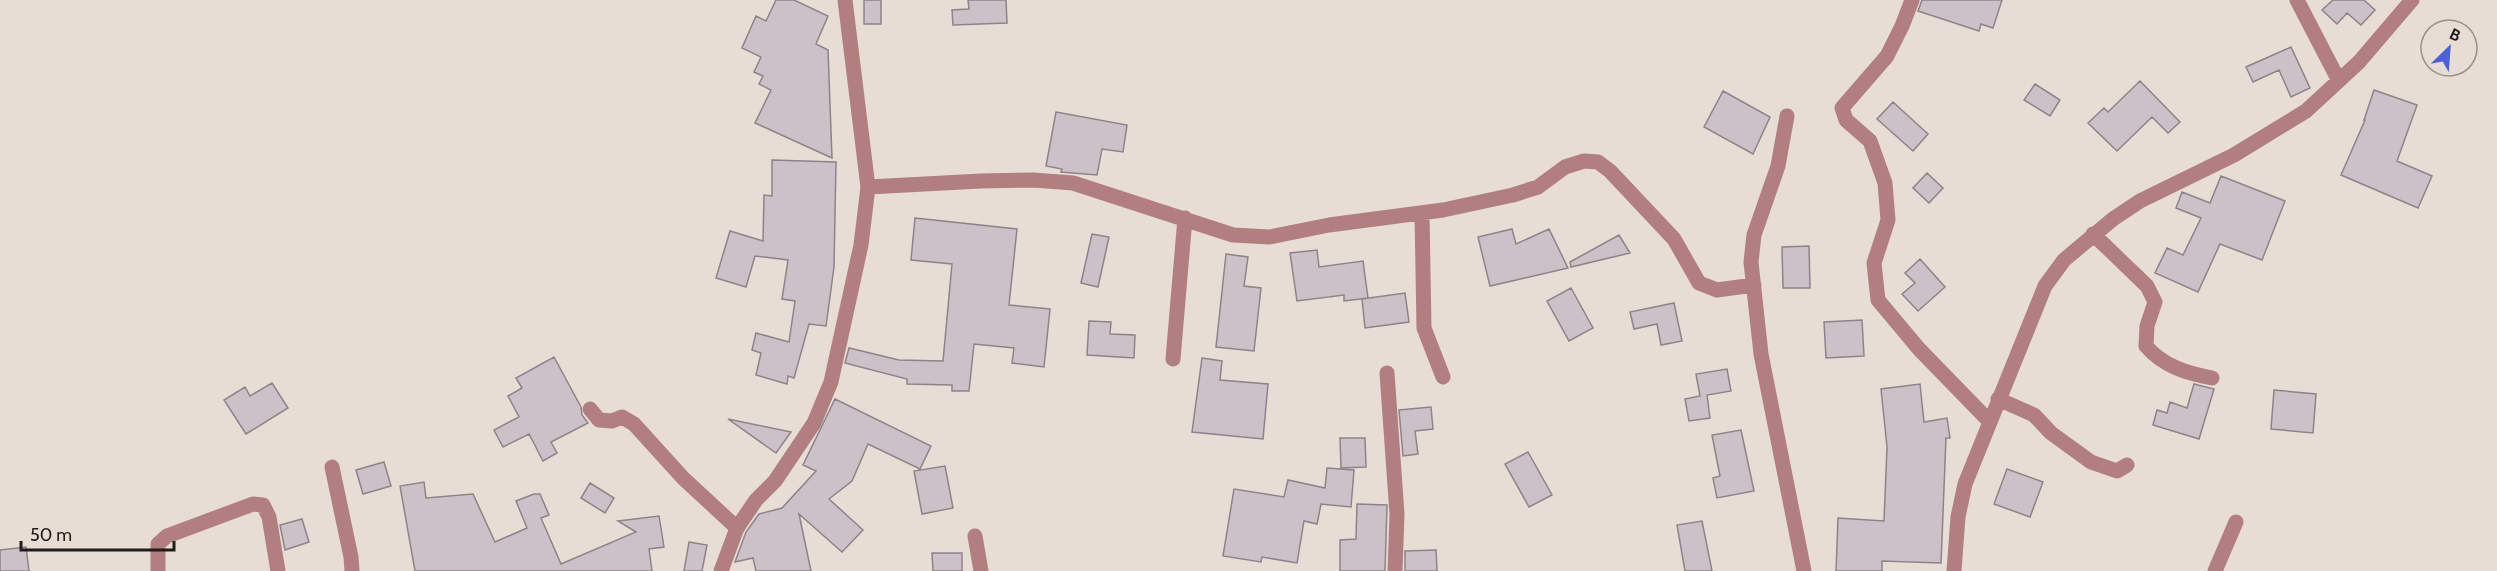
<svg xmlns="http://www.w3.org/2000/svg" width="2497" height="571" font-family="Cabin,sans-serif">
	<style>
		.building { fill: #cdc1c8; stroke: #8e8389; stroke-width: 1.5 }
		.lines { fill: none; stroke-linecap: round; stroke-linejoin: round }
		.minor { stroke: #b17f80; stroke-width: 15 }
		.tertiary { stroke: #b17f80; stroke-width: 15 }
	</style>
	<rect width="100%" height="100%" fill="#e8ddd4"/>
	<!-- building -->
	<path class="building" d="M776,0H794L828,16L816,44L828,50L832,158L755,123L771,90L759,84L763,76L754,72L761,57L742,48L756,16L766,21Z
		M864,0H881V24H864Z
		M968,0H1006L1007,23L953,25L952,10L969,9Z
		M1922,0H2002L1993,28L1981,24L1979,31L1918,11Z
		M2333,0H2364L2375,10L2361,25L2347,13L2337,24L2322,10Z
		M2291,47L2310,88L2291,97L2279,70L2253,82L2246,67Z
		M2140,81L2180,122L2168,133L2152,117L2117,151L2088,123L2104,108L2108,112Z
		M2035,84L2060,100L2050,116L2024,100Z
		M2374,90L2417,105L2397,161L2432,176L2418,208L2341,175L2365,120H2364Z
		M1723,91L1770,117L1753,154L1704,127Z
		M1893,102L1928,134L1913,151L1877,119Z
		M1056,112L1127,125L1123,152L1102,149L1097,175L1061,172L1062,169L1046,166Z
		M772,160L836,162L834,267L826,326L809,324L794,378L788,376L787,384L756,375L761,353L752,350L756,333L789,342L795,301L782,299L788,260L755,256L746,287L716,278L730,231L763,241L764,195L772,196Z
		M1927,173L1943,188L1929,203L1913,188Z
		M2221,176L2285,201L2262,260L2220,244L2198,292L2155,273L2167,248L2183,255L2201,218L2176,208L2182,192L2210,203Z
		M915,218L1017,229L1009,305L1050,309L1044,367L1012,363L1014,348L974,344L969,391H952V385L907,384V379L845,363L849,348L899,360L943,361L952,264L911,260Z
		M1512,229L1516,244L1549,229L1568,268L1490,286L1478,237Z
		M1092,234L1109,237L1098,287L1081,283Z
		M1619,235L1630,253L1571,267L1570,262Z
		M1809,246L1810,288H1783L1782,247Z
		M1317,250L1319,267L1363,261L1368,298L1344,301V295L1297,301L1290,253Z
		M1226,254L1248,257L1244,286L1261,288L1254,351L1216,347Z
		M1920,259L1945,287L1918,311L1902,294L1915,283L1905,273Z
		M1571,288L1593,328L1569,341L1547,301Z
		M1405,293L1409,322L1365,328L1362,299Z
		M1674,303L1682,341L1661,345L1657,324L1634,329L1630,312Z
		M1862,320L1864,356L1826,358L1824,322Z
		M1089,321L1111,322L1110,334L1135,335L1134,358L1087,355Z
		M554,357L581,407L582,415L588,423L551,442L557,453L543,461L529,434L503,447L494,430L519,417L508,396L522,388L516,378Z
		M1202,358L1222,361L1220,380L1268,384L1263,439L1192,432Z
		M1727,369L1731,391L1707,395L1710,418L1689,421L1685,399L1700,396L1696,374Z
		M272,383L288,408L246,434L224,400L245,387L250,396Z
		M1920,384L1924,422L1947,418L1950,438H1946L1941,563L1882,561V571H1836L1838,518L1884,521L1887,447L1881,389Z
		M2194,384L2214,389L2199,439L2153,425L2157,410L2167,413L2170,402L2187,408Z
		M2274,390L2316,394L2313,433L2271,429Z
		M835,399L931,446L920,469L868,444L852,481L829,499L863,530L842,552L799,514L811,571H756L753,558L735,562L746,532L759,514L782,508L816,471L803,465Z
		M1431,407L1433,429L1415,431L1418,454L1403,456L1399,410Z
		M728,419L791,432L776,453Z
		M1741,430L1754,491L1717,498L1713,478L1720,476L1712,435Z
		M1340,438H1365L1366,467L1341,468Z
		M1528,452L1552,495L1529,507L1505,464Z
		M384,462L391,486L363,494L356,470Z
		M945,466L953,508L922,514L914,471Z
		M1327,468L1354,470L1351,507L1321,504L1317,524L1304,521L1297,563L1262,557L1261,562L1223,556L1234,489L1284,497L1288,480L1325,488Z
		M2007,469L2043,482L2030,517L1994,504Z
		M424,482L426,498L473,494L495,542L527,528L516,501L534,494H540L549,515L541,518L561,564L636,532L618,521L659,516L664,547L649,549L652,571H415L400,486Z
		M590,483L614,498L605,513L581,498Z
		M1357,504L1387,505L1385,571H1340V540L1356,539Z
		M302,519L309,542L285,550L280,525Z
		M1702,521L1712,571H1685L1677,525Z
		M689,542L707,545L702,571H684Z
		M26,547L29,571H0V550Z
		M1436,550L1437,571H1405V551Z
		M932,553H962V571H933Z"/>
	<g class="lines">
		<!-- minor -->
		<path class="minor" d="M1912,0L1902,26L1887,56L1842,108L1846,120L1870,141L1885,183L1888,220L1874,263L1878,300L1919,349L1990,422
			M2297,0L2338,79
			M1787,116L1778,166L1754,235L1751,262L1761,354L1804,571
			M868,187L981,181L1033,180L1073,183L1233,235L1270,237L1329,225L1443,210L1513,195L1538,187L1565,167L1584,161L1598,162L1610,171L1674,239L1699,283L1717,290L1754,285
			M1422,213L1424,328L1443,377
			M2093,234L2147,286L2155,302L2147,326L2146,346C2163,366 2186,373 2212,378
			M1173,359L1185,218
			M1387,373L1397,514L1395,571
			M1998,399L2034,415L2051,433L2091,462L2117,471L2127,465
			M590,409L599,420L612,421L622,417L634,424L683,478L737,528
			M332,467L351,557L352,571
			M975,536L981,571
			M158,571V544L167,536L253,504L263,505L269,517L278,571
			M1954,571L1958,517L1965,484L2045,286L2064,260L2113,219L2140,201L2234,155L2306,111L2359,62L2412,0
			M2215,571L2236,522"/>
		<!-- tertiary -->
		<path class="tertiary" d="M721,571L737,528L756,500L775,481L814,423L831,382L861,245L868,187L845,0"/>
	</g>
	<!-- north arrow -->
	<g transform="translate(2449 48) rotate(25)"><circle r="28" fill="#e8ddd4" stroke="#98908a" stroke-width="1.5"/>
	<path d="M0-4.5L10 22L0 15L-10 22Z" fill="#4c61d6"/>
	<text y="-9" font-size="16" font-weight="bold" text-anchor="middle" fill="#211d1a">B</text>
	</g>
	<!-- scale -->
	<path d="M21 541v9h153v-9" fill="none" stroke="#211d1a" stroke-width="3"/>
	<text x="30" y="541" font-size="18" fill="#211d1a" stroke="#e8ddd4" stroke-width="4.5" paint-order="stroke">50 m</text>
</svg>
